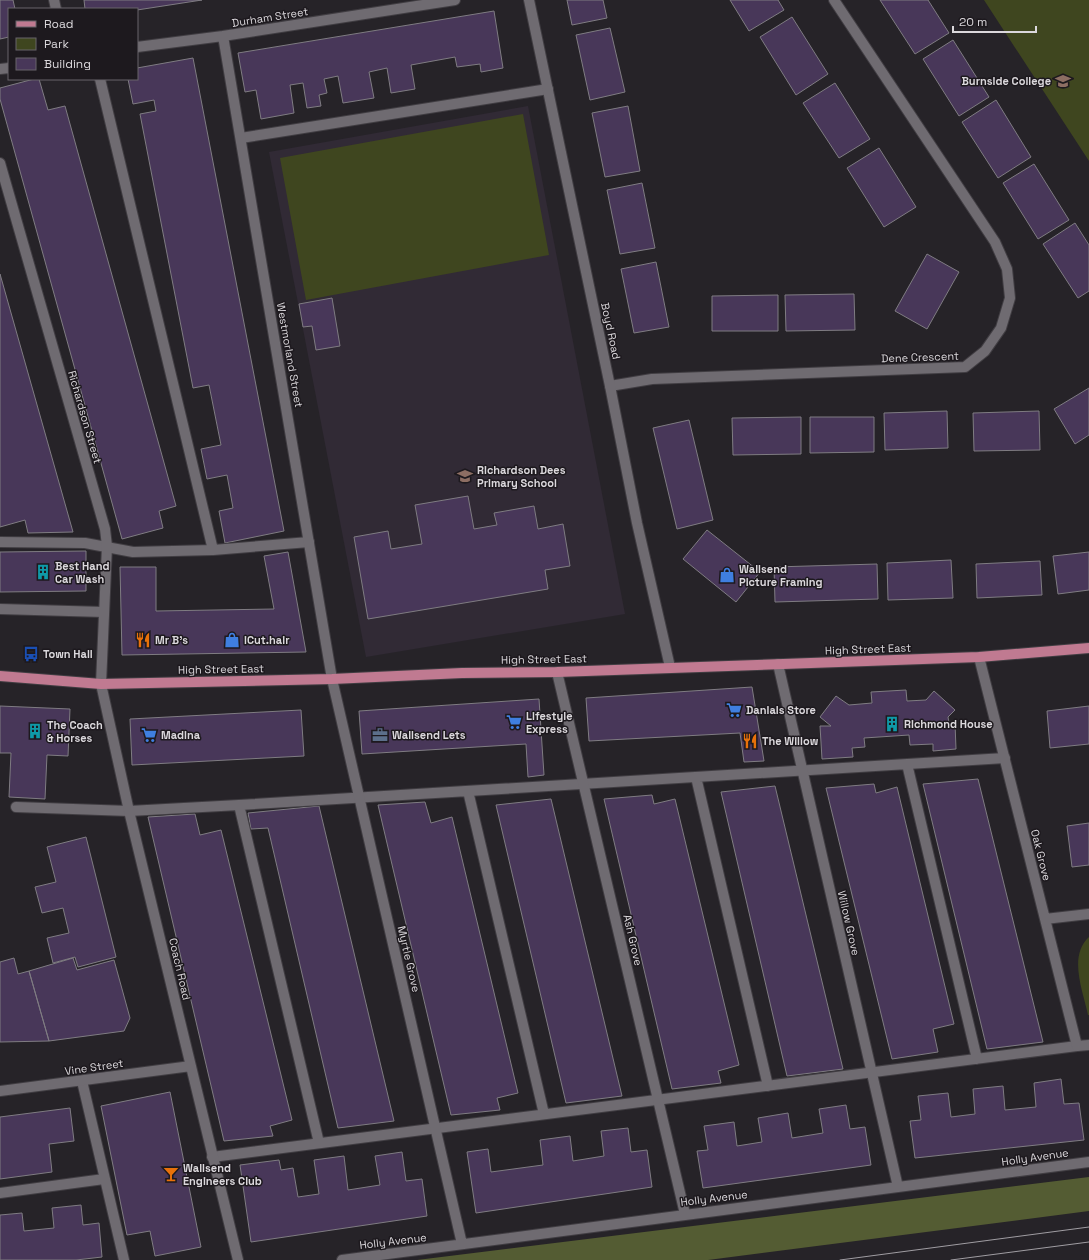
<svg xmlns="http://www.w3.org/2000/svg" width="1089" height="1260" font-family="'Space Grotesk',sans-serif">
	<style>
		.built { fill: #312a35 }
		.green { fill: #3f461f }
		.forest { fill: #545c33 }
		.building { fill: #483759; stroke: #7f7c82 }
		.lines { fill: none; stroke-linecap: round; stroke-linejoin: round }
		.service-casing { stroke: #403d42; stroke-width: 12 }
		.minor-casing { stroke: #403d42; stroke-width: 12 }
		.tertiary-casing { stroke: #403d42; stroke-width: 12 }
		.primary-casing { stroke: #403d42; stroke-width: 12 }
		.service { stroke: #6f6b71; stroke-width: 10 }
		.minor { stroke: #6f6b71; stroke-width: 10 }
		.tertiary { stroke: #6f6b71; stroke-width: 10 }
		.primary { stroke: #c07a91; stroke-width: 10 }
		.tram { stroke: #a09da2; stroke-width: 1 }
		.labels { text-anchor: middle; stroke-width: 3; stroke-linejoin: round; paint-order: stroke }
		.street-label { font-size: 11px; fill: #dbd8dc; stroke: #1d191e }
		.poi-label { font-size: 11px; font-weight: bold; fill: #dbd8dc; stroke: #1d191e; text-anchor: start }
	</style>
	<rect width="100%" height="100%" fill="#262328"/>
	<!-- built -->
	<path class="built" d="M528,106L625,614L366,657L269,152Z"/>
	<!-- green -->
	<path class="green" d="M984,0H1089V161Z
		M523,114L549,255L306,300L280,158Z
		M1089,937V1015H1088C1083,991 1068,956 1089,937Z"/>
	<!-- forest -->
	<path class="forest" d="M1089,1177V1211L708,1260H417Z"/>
	<!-- building -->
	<path class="building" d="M0,0H13L15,9H9V37L0,39Z
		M84,0H202L137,10V9H85Z
		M567,0H603L607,18L572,25Z
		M730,0H778L784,10L749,31Z
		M880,0H928L949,33L915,54Z
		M494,11L503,68L481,72L480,64L457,67L455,57L411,65L415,89L391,93L387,68L369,72L374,98L343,103L338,76L324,79L327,93L319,95L321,106L307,108L303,83L290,85L294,113L261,119L256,90L245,92L238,53Z
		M792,17L828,74L796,95L760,37Z
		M610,28L625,92L590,100L576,35Z
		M953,40L989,97L959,116L923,59Z
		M193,58L284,531L225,543L219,511L233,508L227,475L207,479L201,449L221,445L209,385L193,388L140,114L156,111L154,100L133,104L128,79H137V68Z
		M34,79H39L48,110L65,106L176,506L159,511L163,528L122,539L0,99V88Z
		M835,83L870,139L839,158L803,103Z
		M996,100L1031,157L998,178L962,122Z
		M628,106L640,171L605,177L592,113Z
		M879,148L916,207L884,227L847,168Z
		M1034,164L1069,220L1038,239L1003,183Z
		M642,183L655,248L620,254L607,190Z
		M1075,223L1089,245V291L1078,298L1043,244Z
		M927,254L959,272L927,329L895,311Z
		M656,262L669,327L634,333L621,269Z
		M0,274L73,532L28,533L25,520L0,527Z
		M854,294L855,330L786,331L785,295Z
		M778,295V331H712V296Z
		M332,298L340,346L316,350L312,326L303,327L299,304Z
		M1089,388V435L1075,444L1054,409Z
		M947,411L948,448L885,450L884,413Z
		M1039,411L1040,450L974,451L973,413Z
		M801,417V454L733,455L732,418Z
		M810,417H874V452L810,453Z
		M689,420L713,520L677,529L653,428Z
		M468,496L474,529L497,525L494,513L534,506L538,529L563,524L570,566L545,570L548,589L368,619L354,537L388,531L391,549L422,544L415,505Z
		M707,530L760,572L736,602L683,559Z
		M86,551V591L0,592V552Z
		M288,552L306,652L122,655L120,567H156V611L274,609L264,556Z
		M1089,552V590L1058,594L1053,556Z
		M951,560L953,598L888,600L887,563Z
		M1040,561L1042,595L977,598L976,564Z
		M877,564L878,599L775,602L774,567Z
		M752,687L764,761L744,762L740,733L589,741L586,698Z
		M906,690L907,701L926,700L934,691L955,710L948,717L949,723H955L956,749L933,751V744L910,745L909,735L864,738L865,747L852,748L853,757L822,759L820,726H831L820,717L836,696L849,705L872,703L871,692Z
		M539,699L544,775L528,777L526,744L362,754L359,711Z
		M0,706L70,709L68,756L47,755L45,799L9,797L11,753H0Z
		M1089,706V744L1050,748L1047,711Z
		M301,710L304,756L132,765L130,719Z
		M978,779L1043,1042L987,1049L923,784Z
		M874,784L876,793L897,787L954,1024L933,1029L938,1052L892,1059L826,788Z
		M775,786L843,1069L787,1076L721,792Z
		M652,795L654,804L675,799L739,1065L718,1071L721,1083L672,1089L604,799Z
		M551,799L622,1096L566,1103L496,805Z
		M425,802L431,823L452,817L518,1093L497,1098L500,1110L451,1115L378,805Z
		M319,806L394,1121L338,1128L268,828L251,829L248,813Z
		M195,814L200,835L221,830L292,1120L270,1126L273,1136L224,1141L148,817Z
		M1089,823V865L1072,867L1067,826Z
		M86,837L116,957L78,967L75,957L53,963L47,938L69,933L63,908L42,913L35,887L56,882L47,847Z
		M14,958L18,974L29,971L49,1041L0,1042V962Z
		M73,958L77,970L114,960L130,1018L124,1031L49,1041L29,971Z
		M1061,1079L1064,1104L1079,1103L1084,1140L915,1158L910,1121L921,1120L918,1096L948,1093L951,1117L975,1114L973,1089L1003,1086L1005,1110L1036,1107L1034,1083Z
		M170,1092L201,1247L155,1256L150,1231L127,1235L101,1106Z
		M846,1105L850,1129L865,1127L871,1165L703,1188L697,1151L708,1150L704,1126L734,1122L737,1146L762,1142L758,1118L788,1113L792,1138L823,1133L819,1109Z
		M70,1108L74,1141L49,1144L52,1172L0,1179V1117Z
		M628,1128L631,1152L647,1150L652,1187L476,1213L467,1152L488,1149L491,1172L543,1165L540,1140L570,1136L573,1161L604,1156L601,1131Z
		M402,1152L406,1181L422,1179L427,1216L251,1242L240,1165L279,1160L281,1170L293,1168L298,1197L319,1194L314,1160L344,1156L348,1190L380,1185L375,1156Z
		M81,1205L83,1225L99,1223L102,1257L76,1260H0V1215L22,1213L24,1231L54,1228L52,1208Z"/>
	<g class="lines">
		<defs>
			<path id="service" d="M54,0L56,9
				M100,79L213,550
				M241,138L548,89
				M0,542L85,543L133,552L213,550L309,542
				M0,609L104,612
				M907,764L977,1059
				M696,777L768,1086
				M468,791L544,1114
				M239,805L319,1143
				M16,807L129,811L239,805L1005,758
				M82,1081L124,1260
				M212,1157L1077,1046
				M0,1193L104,1179"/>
			<path id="minor" d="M223,36L332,679L462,1244
				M137,47L223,36L455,0
				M0,69L9,68
				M0,163L105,529L107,546L101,684L129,811L238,1260
				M610,386L652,379L965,367L985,351L1001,328L1010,298L1007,269L995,242L834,0
				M979,657L1077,1046L1089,1045
				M778,664L898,1187
				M557,672L685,1214
				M1045,919L1089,914
				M0,1091L191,1066
				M342,1260L1089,1162"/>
			<path id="tertiary" d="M529,0L610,386L637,523L670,667"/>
			<path id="primary" d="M0,676L101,684L332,679L462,673L557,672L979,657L1089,648"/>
		</defs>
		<!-- service casing -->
		<use href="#service" class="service-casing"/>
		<!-- minor casing -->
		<use href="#minor" class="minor-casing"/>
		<!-- tertiary casing -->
		<use href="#tertiary" class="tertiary-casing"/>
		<!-- primary casing -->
		<use href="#primary" class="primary-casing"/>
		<!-- service -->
		<use href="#service" class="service"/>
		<!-- minor -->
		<use href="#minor" class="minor"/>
		<!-- tertiary -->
		<use href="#tertiary" class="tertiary"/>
		<!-- primary -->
		<use href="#primary" class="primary"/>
		<!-- tram -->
		<path class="tram" d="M840,1260L1089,1227
			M951,1260L1089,1242"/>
	</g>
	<!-- icons -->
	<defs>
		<symbol id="school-bare" viewBox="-9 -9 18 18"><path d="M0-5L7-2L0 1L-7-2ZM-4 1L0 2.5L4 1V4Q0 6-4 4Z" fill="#8d6e63" stroke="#1d191e" stroke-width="2.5" paint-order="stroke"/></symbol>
		<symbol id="building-bare" viewBox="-9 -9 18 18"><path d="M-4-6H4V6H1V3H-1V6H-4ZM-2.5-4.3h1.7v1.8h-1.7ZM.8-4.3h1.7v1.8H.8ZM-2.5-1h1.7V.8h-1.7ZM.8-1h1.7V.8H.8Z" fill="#0f9aa8" stroke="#1d191e" stroke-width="2.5" paint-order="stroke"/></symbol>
		<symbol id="shop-bare" viewBox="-9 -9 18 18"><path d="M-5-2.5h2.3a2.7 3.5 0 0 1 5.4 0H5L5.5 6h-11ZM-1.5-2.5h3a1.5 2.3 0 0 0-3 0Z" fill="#3f7fe0" stroke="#1d191e" stroke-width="2.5" paint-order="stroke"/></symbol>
		<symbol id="restaurant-bare" viewBox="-9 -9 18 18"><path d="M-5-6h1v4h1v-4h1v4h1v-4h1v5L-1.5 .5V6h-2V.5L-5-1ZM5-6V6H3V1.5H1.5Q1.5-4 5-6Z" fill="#e8710a" stroke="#1d191e" stroke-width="2.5" paint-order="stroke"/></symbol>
		<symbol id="bus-bare" viewBox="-9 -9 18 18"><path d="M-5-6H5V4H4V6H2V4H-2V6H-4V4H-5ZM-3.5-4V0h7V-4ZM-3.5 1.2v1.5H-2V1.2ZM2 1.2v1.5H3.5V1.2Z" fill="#1a4fb4" stroke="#1d191e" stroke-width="2.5" paint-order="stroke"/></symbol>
		<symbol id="supermarket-bare" viewBox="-9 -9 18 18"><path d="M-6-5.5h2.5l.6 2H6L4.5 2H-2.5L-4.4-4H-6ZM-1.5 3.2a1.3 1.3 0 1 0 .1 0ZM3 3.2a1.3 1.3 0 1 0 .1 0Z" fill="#3f7fe0" stroke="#1d191e" stroke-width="2.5" paint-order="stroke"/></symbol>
		<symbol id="office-bare" viewBox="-9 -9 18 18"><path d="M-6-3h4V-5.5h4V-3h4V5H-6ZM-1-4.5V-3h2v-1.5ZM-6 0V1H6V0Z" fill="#5c6f8a" stroke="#1d191e" stroke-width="2.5" paint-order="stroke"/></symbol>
		<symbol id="bar-bare" viewBox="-9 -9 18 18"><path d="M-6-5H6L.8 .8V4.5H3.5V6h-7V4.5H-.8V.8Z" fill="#e8710a" stroke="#1d191e" stroke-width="2.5" paint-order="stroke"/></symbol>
	</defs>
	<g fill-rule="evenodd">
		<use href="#school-bare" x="1052" y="70" width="22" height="22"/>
		<use href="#school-bare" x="454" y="465" width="22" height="22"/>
		<use href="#building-bare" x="32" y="561" width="22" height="22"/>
		<use href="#shop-bare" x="716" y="564" width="22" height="22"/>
		<use href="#restaurant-bare" x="132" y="629" width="22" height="22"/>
		<use href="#shop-bare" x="221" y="629" width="22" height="22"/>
		<use href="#bus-bare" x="20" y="643" width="22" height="22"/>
		<use href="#supermarket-bare" x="723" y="699" width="22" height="22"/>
		<use href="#supermarket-bare" x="503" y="711" width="22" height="22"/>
		<use href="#building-bare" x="881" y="713" width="22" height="22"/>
		<use href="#building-bare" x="24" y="720" width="22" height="22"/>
		<use href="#supermarket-bare" x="138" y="724" width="22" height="22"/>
		<use href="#office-bare" x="369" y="724" width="22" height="22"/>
		<use href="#restaurant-bare" x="739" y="730" width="22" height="22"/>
		<use href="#bar-bare" x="160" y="1163" width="22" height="22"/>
	</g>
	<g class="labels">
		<!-- street labels -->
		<g class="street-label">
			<text transform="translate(270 17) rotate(-9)" y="4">Durham Street</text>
			<text transform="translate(611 331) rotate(78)" y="4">Boyd Road</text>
			<text transform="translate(290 355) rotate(80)" y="4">Westmorland Street</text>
			<text transform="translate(920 357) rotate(-2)" y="4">Dene Crescent</text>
			<text transform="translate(85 417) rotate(74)" y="4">Richardson Street</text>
			<text transform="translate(868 649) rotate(-2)" y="4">High Street East</text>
			<text transform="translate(544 659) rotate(-1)" y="4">High Street East</text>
			<text transform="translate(221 669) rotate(-1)" y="4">High Street East</text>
			<text transform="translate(1041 855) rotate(76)" y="4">Oak Grove</text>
			<text transform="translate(849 923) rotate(77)" y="4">Willow Grove</text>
			<text transform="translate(633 940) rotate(77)" y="4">Ash Grove</text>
			<text transform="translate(409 959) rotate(77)" y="4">Myrtle Grove</text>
			<text transform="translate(180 969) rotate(77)" y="4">Coach Road</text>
			<text transform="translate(94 1067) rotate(-8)" y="4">Vine Street</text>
			<text transform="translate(1035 1157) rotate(-8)" y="4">Holly Avenue</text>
			<text transform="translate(714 1198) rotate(-7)" y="4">Holly Avenue</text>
			<text transform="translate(393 1241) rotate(-7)" y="4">Holly Avenue</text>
		</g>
		<!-- poi labels -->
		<g class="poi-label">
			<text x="1051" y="85" text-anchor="end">Burnside College</text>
			<text x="477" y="474">Richardson Dees<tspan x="477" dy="13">Primary School</tspan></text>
			<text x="55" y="570">Best Hand<tspan x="55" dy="13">Car Wash</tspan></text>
			<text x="739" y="573">Wallsend<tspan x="739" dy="13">Picture Framing</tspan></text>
			<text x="155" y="644">Mr B's</text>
			<text x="244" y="644">iCut.hair</text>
			<text x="43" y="658">Town Hall</text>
			<text x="746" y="714">Danials Store</text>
			<text x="526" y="720">Lifestyle<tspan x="526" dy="13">Express</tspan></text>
			<text x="904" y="728">Richmond House</text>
			<text x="47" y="729">The Coach<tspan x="47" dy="13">&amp; Horses</tspan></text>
			<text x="161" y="739">Madina</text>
			<text x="392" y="739">Wallsend Lets</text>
			<text x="762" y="745">The Willow</text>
			<text x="183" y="1172">Wallsend<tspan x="183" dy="13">Engineers Club</tspan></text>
		</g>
	</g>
	<!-- legend -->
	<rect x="8" y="8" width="130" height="72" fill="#1d191e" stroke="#69656a"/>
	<rect x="16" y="21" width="20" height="6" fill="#c07a91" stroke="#69656a"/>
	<text x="44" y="28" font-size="12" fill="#dbd8dc">Road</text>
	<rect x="16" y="38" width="20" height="12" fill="#3f461f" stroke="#69656a"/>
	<text x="44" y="48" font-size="12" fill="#dbd8dc">Park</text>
	<rect x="16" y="58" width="20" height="12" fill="#483759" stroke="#69656a"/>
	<text x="44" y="68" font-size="12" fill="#dbd8dc">Building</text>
	<!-- scale -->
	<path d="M953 26v6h83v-6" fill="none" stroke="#dbd8dc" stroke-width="2"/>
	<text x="959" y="26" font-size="12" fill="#dbd8dc" stroke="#1d191e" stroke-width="3" paint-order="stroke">20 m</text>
</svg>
